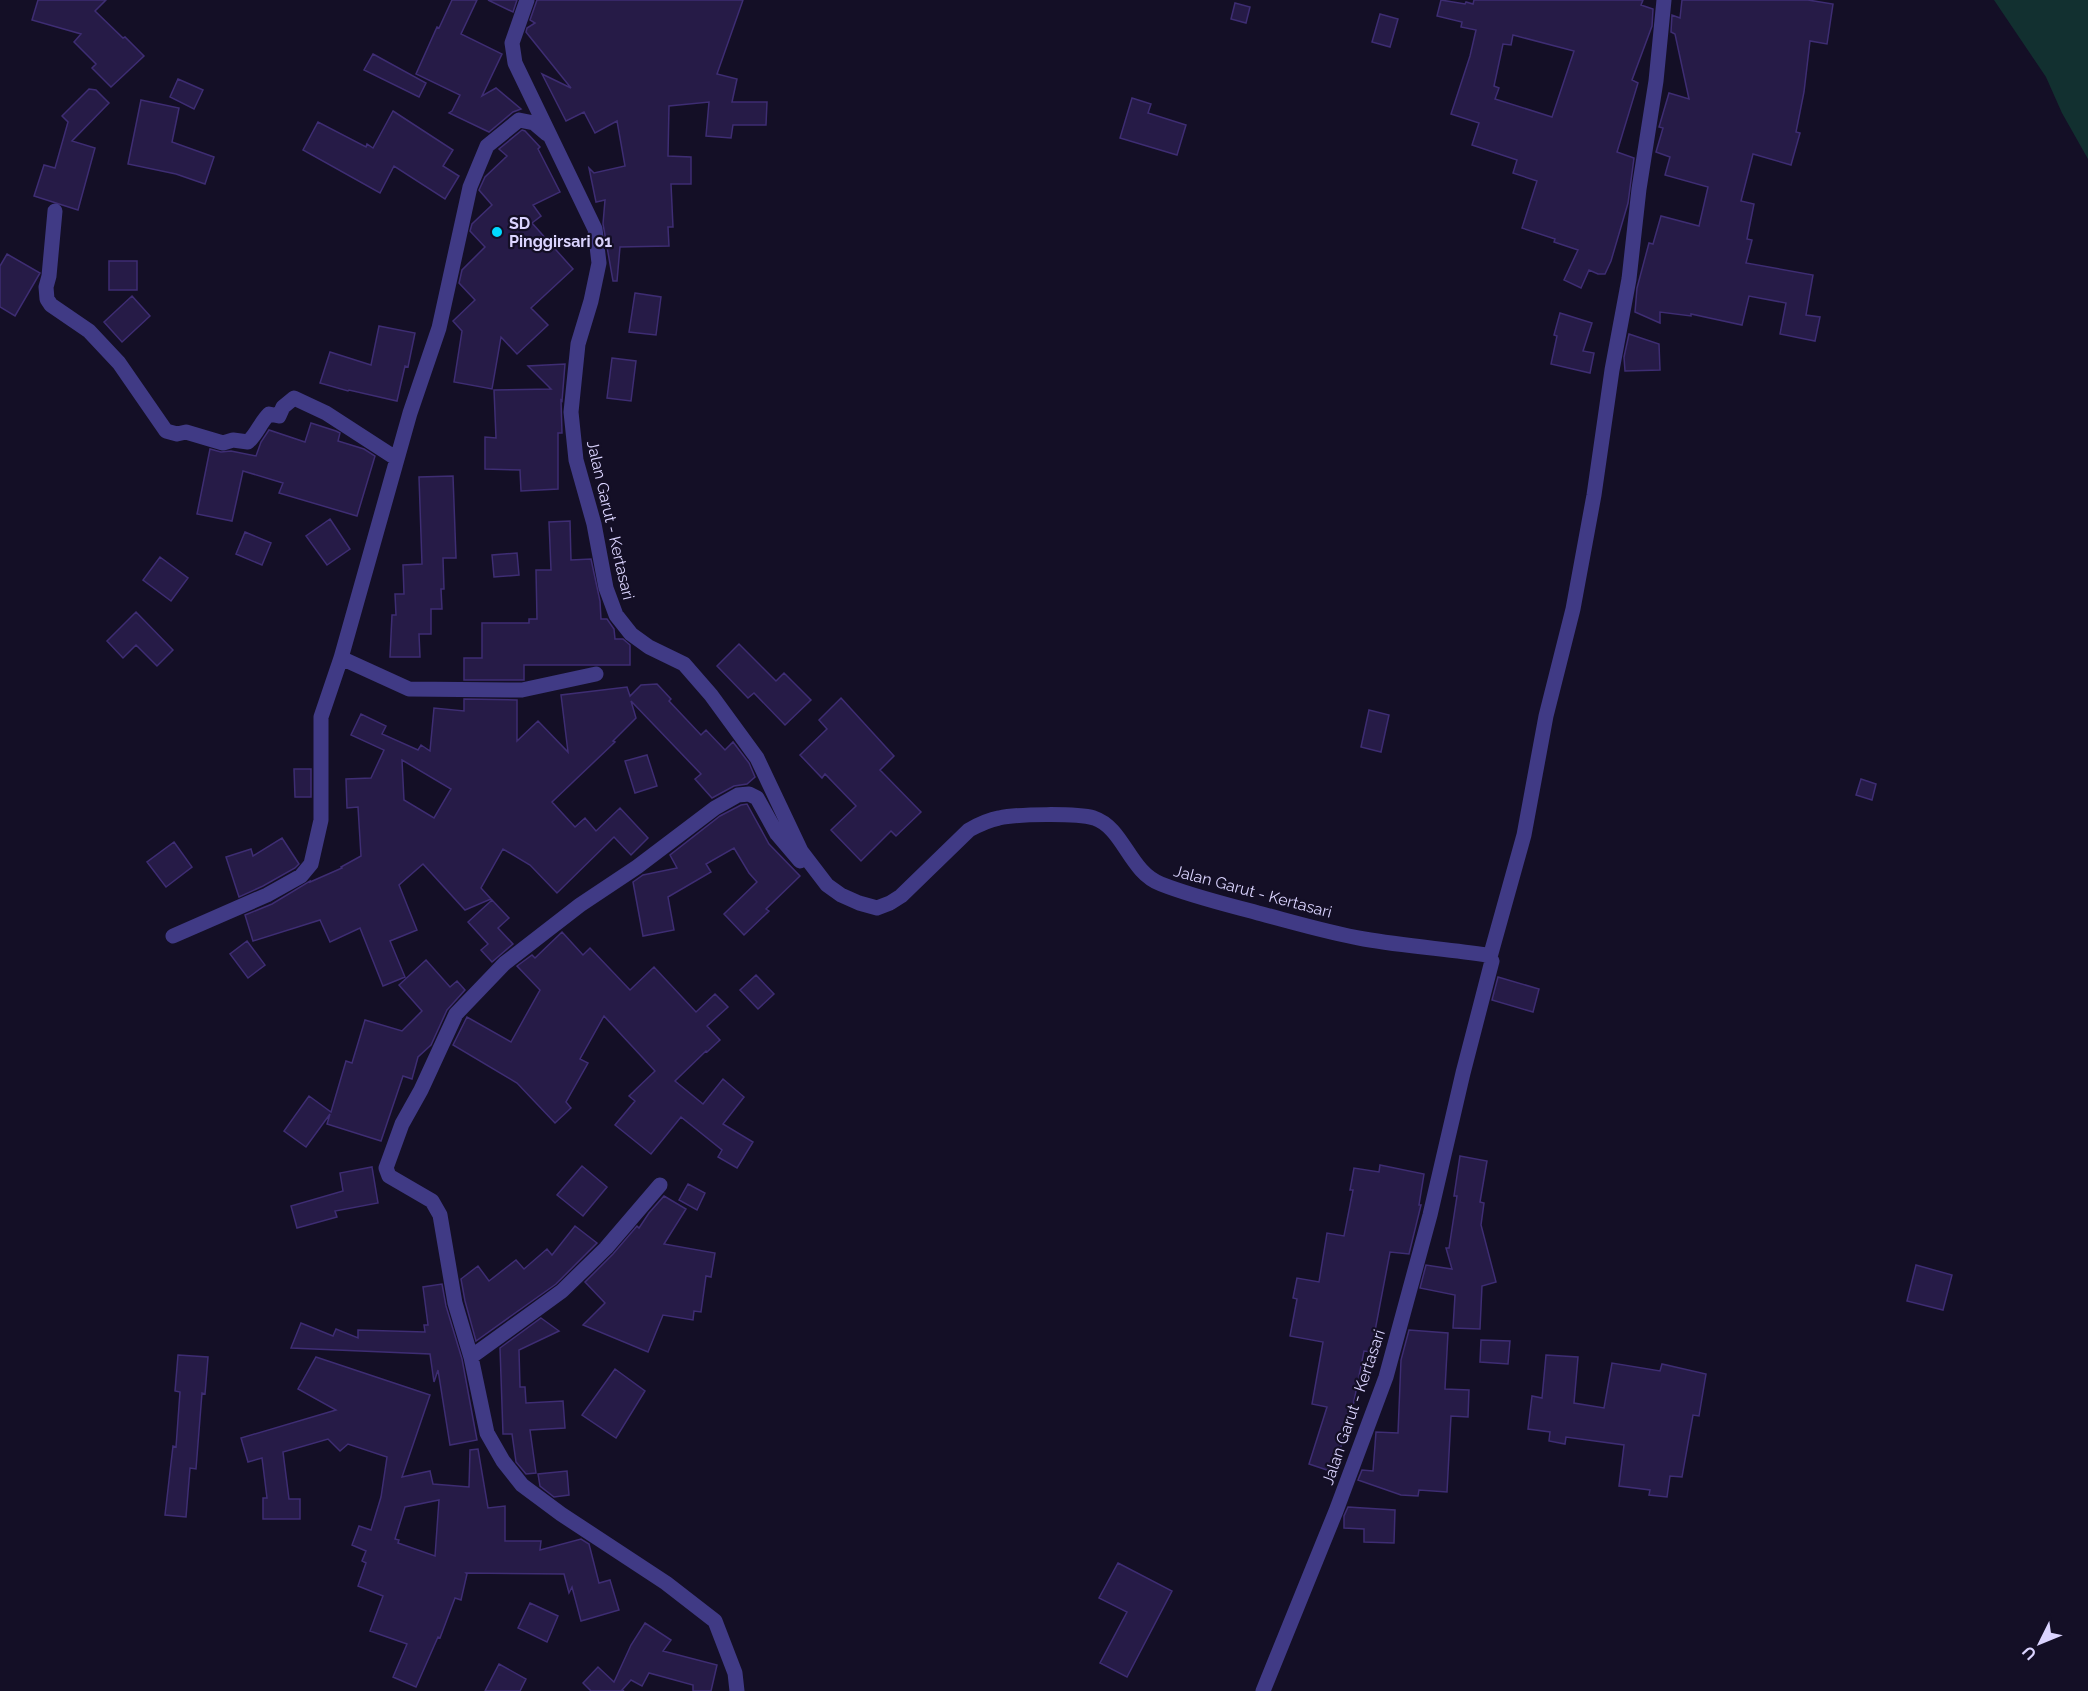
<svg xmlns="http://www.w3.org/2000/svg" width="2088" height="1691" font-family="Raleway,sans-serif">
	<style>
		.green { fill: #123030 }
		.building { fill: #261b47; stroke: #3e2d73; stroke-width: 1.5; fill-rule: evenodd }
		.lines { fill: none; stroke-linecap: round; stroke-linejoin: round }
		.street { stroke: #403a85; stroke-width: 15 }
		.poi-dot { fill: #01daff; stroke: #140f26; stroke-width: 2 }
		.labels { text-anchor: middle; stroke-width: 4.5; stroke-linejoin: round; paint-order: stroke }
		.poi-label { font-size: 16px; font-weight: bold; fill: #dbd4ff; stroke: #140f26; text-anchor: start }
		.street-label { font-size: 16px; fill: #dbd4ff; stroke: #140f26 }
	</style>
	<rect width="100%" height="100%" fill="#140f26"/>
	<!-- green -->
	<path class="green" d="M1994,0H2088V159L2062,113L2046,77Z"/>
	<!-- building -->
	<path class="building" d="M38,0H106L95,11L123,38L125,37L144,56L111,87L92,68L96,64L74,42L81,34L32,20Z
		M452,0H477L461,34L502,54L482,96L496,88L521,109L513,112L489,132L449,113L452,111L460,95L416,74L437,27L439,28Z
		M488,0H517L513,12Z
		M537,0H743L717,74L737,79L732,102H767L766,125H733L731,138L706,136L709,102L669,106L668,156L691,157V184H671L673,227H668L669,246L620,247L617,281H613L603,224L605,200L596,202L589,168L594,173L625,166L617,121L595,133L584,112L566,121L542,74L571,88L526,32L527,28L535,23L530,20Z
		M1441,0L1465,4L1466,2L1473,4L1474,0H1643L1641,5L1653,9L1652,26L1632,80L1638,83L1617,152L1634,158L1628,203L1611,261L1605,274H1598L1589,270L1581,288L1564,280L1578,250L1554,242L1555,239L1522,228L1537,181L1513,173L1517,160L1472,145L1479,123L1451,114L1470,56L1476,30L1461,27L1462,22L1437,16ZM1513,35L1574,51L1552,117L1495,99L1499,88L1494,86L1503,44L1511,45Z
		M1682,0H1808L1833,4L1827,44L1810,41L1804,92L1796,132L1800,133L1791,165L1753,154L1741,201L1754,204L1747,239L1752,240L1746,263L1813,275L1806,315L1820,317L1815,341L1780,334L1786,303L1749,296L1742,325L1691,314V316L1660,312V323L1635,312L1637,288L1649,243L1653,244L1661,216L1699,226L1708,187L1665,175L1670,157L1656,152L1663,128L1659,127L1669,93L1689,99L1675,34L1671,32L1672,15L1680,18Z
		M1235,3L1250,7L1246,23L1231,19Z
		M1380,14L1398,19L1390,47L1372,42Z
		M373,54L426,83L419,97L364,70Z
		M178,79L203,90L194,109L170,97Z
		M89,89L96,90L109,103L72,141L95,148L78,210L34,196L44,165L55,168L68,122L62,116Z
		M1132,98L1151,104L1148,113L1186,125L1177,155L1120,138Z
		M141,100L179,108L172,142L214,157L205,184L176,174L128,164Z
		M393,111L453,150L443,166L459,176L445,199L394,166L380,193L303,150L318,122L366,147L367,144L373,148Z
		M522,130L525,131L540,147L538,149L560,192L533,205L541,216L532,223L573,269L531,308L548,325L517,354L501,337L492,389L454,382L462,331L453,321L475,300L459,283L462,270L485,247L470,231L472,224L492,205L479,190L485,177L507,156L499,149Z
		M7,254L40,273L15,316L0,307V266Z
		M109,261H137V290H109Z
		M635,293L661,297L656,335L629,332Z
		M132,296L150,316L122,342L104,322Z
		M1560,313L1592,323L1583,351L1594,353L1590,373L1551,364L1557,336L1554,335Z
		M379,326L415,333L408,367L405,366L397,401L349,390L348,391L320,383L330,352L371,365Z
		M1629,334L1659,344L1660,370L1625,371L1624,357Z
		M612,358L636,361L631,401L607,398Z
		M565,364L562,401L561,400L562,433H558V489L521,491L520,470L485,469V437L496,438L494,390L551,389L528,366Z
		M311,423L336,431L340,433L338,441L364,449L375,456L357,516L279,493L283,483L243,471L232,521L197,514L210,449L221,452L231,451L256,456L261,442L269,430L305,442Z
		M453,476L456,558H443L444,589H441L442,609H431V634H419L420,657H390L392,615H396L395,594H404L403,565L422,564L419,477Z
		M330,519L350,549L327,565L306,536Z
		M570,521L571,560L591,559L600,601L601,619H607L614,629L615,639H623L630,645V665H524V680H464V658H482V623H529V619H537L536,570H551L549,522Z
		M245,532L271,543L262,565L236,554Z
		M517,553L519,575L494,577L492,555Z
		M160,557L188,578L171,601L143,580Z
		M136,612L173,650L157,666L136,645L123,658L107,641Z
		M739,644L776,681L784,673L811,700L785,725L754,693L748,698L717,666Z
		M657,684L671,699L669,701L701,735L706,730L725,750L733,742L749,763L755,777L747,784L734,786L712,798L695,779L701,774L631,701L636,718L613,741L615,742L552,802L575,827L585,818L596,831L620,808L648,838L631,855L614,837L557,893L530,865L503,849L481,888L491,899L465,910L423,864L399,885L417,930L390,941L405,977L383,986L360,928L330,942L320,920L253,941L245,915L272,904L310,881V882L342,868L341,867L361,856L358,807L347,808L346,779L371,778L384,750L351,735L361,714L386,726L382,734L418,750L421,745L430,751L434,708L464,711V699L517,700V741L538,721L568,752L561,695L627,687L630,696L641,685ZM402,760L451,789L434,818L404,800Z
		M841,698L894,756L880,770L921,812L896,836L891,831L861,861L831,830L856,806L825,774L822,778L800,755L827,729L819,720Z
		M1369,710L1389,715L1381,752L1361,747Z
		M647,755L657,786L635,793L625,761Z
		M294,769H311V797H295Z
		M1861,779L1876,784L1872,800L1856,795Z
		M747,804L769,844L800,876L766,909L769,911L744,935L724,914L757,882L749,873L734,848L706,864L711,872L668,897L674,930L643,936L633,882L643,875L677,868L670,855L720,816L741,805Z
		M282,838L299,864L295,868L263,886L239,897L226,857L251,849L253,856Z
		M174,842L192,867L166,887L147,862Z
		M492,900L509,918L498,928L513,944L492,962L481,950L488,944L468,922Z
		M562,932L583,955L590,948L630,990L654,967L696,1012L715,994L728,1007L707,1026L720,1040L707,1052L706,1051L675,1081L703,1104L723,1079L744,1097L723,1124L753,1142L737,1168L718,1157L722,1150L681,1117L651,1154L615,1125L635,1101L629,1096L655,1071L604,1016L580,1059L588,1063L566,1102L571,1108L555,1123L517,1083L453,1045L467,1017L511,1042L540,990L517,966L532,955L535,958Z
		M247,941L265,965L248,978L230,954Z
		M426,960L450,987L457,981L465,990L447,1010L431,1045L418,1057L412,1079L403,1076L381,1141L327,1124L330,1114L306,1147L284,1131L309,1096L331,1112L346,1061L352,1063L365,1020L402,1031L422,1011L399,985Z
		M756,975L774,994L758,1009L740,990Z
		M1498,977L1539,989L1533,1012L1492,1000Z
		M1460,1156L1487,1161L1480,1202L1484,1203L1481,1225L1496,1282L1482,1286L1480,1329L1453,1328L1455,1295L1420,1288L1426,1265L1452,1269L1446,1248H1449L1457,1196H1454Z
		M1380,1165L1424,1174L1419,1205H1421L1409,1254L1390,1252L1371,1352L1364,1351L1352,1411L1333,1472L1309,1464L1327,1407L1312,1404L1323,1342L1290,1336L1297,1299L1293,1298L1297,1278L1319,1282L1327,1233L1344,1236L1353,1190H1350L1354,1168L1379,1172Z
		M582,1166L607,1187L583,1216L557,1195Z
		M372,1167L378,1203L335,1211L337,1217L297,1228L291,1206L343,1191L340,1173Z
		M688,1184L705,1193L697,1210L679,1200Z
		M664,1196L686,1209L664,1244L715,1253L711,1277L706,1276L701,1312L694,1311L693,1320L663,1315L648,1352L583,1325L605,1303L585,1282L613,1254L637,1226L639,1228L649,1213Z
		M575,1226L597,1243L556,1284L476,1341L465,1301L461,1279L478,1266L489,1281L516,1260L524,1269L547,1249L552,1255Z
		M1916,1265L1952,1275L1943,1310L1907,1301Z
		M442,1284L446,1306L462,1359L477,1440L450,1445L438,1370L434,1382L430,1354L291,1348L301,1323L333,1336L336,1329L358,1338V1330L425,1332L424,1325H428L423,1287Z
		M541,1318L559,1331L519,1350L520,1387H525L526,1403L563,1401L565,1428L530,1430L536,1473L526,1474L516,1462L512,1434H503L500,1348Z
		M1409,1330L1448,1333L1445,1389L1469,1390L1468,1417L1451,1416L1447,1492L1419,1490L1418,1496L1401,1495L1358,1480L1362,1470L1373,1471L1376,1432L1398,1433L1401,1360Z
		M1481,1340L1510,1341L1508,1364L1480,1362Z
		M178,1355L208,1357L205,1394L202,1393L196,1469L190,1468L186,1517L165,1515L173,1446L176,1447L180,1392L175,1391Z
		M1546,1355L1578,1357L1574,1403L1604,1408L1612,1363L1660,1371L1662,1364L1706,1374L1699,1416L1693,1415L1682,1477L1670,1476L1667,1497L1649,1495L1650,1490L1619,1486L1624,1445L1566,1437L1565,1444L1549,1441L1550,1432L1528,1429L1532,1396L1542,1398Z
		M316,1357L430,1395L402,1477L430,1471L433,1484L469,1487L470,1450L478,1449L488,1508L505,1506V1541H541L540,1550L581,1539L589,1544L599,1583L610,1580L619,1610L581,1621L572,1587L569,1593L564,1574L466,1573L467,1574L461,1600L455,1598L440,1638L438,1637L416,1687L393,1677L407,1644L370,1631L383,1596L358,1586L366,1563L362,1561L366,1551L352,1545L359,1526L371,1530L381,1497L387,1457L348,1444L340,1451L328,1439L283,1452L289,1499H300V1519H263V1498H267L262,1458L248,1462L241,1438L336,1410L298,1389ZM439,1500L435,1556L398,1543L399,1540L395,1539L405,1507Z
		M615,1369L645,1391L616,1438L582,1415Z
		M567,1471L569,1495L554,1497L540,1486L538,1474Z
		M1348,1507L1395,1510L1394,1543L1364,1542V1529L1344,1528V1516Z
		M1118,1563L1172,1591L1127,1677L1100,1663L1127,1612L1099,1598Z
		M530,1603L558,1616L547,1642L518,1628Z
		M645,1623L671,1640L663,1651L717,1665L711,1691H693V1685L649,1673L642,1686L631,1680L622,1690L624,1691H591L583,1683L598,1667L614,1682L631,1645Z
		M499,1664L526,1679L520,1691H485Z"/>
	<g class="lines">
		<!-- street -->
		<path class="street" d="M527,0L512,43L515,63L595,229L599,263L591,301L578,344L571,412L576,460L594,524L606,588L616,615L631,634L649,647L684,664L711,695L757,758L801,851L827,885L841,895L859,903L877,908L890,903L901,896L969,830C978,825 988,820 999,818C1018,814 1076,813 1094,818C1124,828 1129,872 1161,884C1194,897 1229,905 1262,914C1296,923 1330,933 1364,939C1405,946 1446,949 1487,955L1492,961L1463,1073L1430,1215L1386,1377L1336,1511L1263,1691
			M55,211L49,276L46,287L47,299L51,305L89,331L119,363L166,431L177,434L186,432L223,443L233,440L248,442C257,434 260,423 269,414L279,416L283,407L294,398L326,413L397,459
			M341,658L409,689L522,690L596,674
			M173,936L267,895L301,876L311,864L321,820V717L341,658L410,413L439,328L470,187L487,146L519,120L534,123L547,134
			M1490,957L1524,835L1546,716L1573,609L1594,495L1612,370L1629,279L1639,189L1656,81L1664,0
			M471,1357L562,1291L606,1248L660,1185
			M737,1691L735,1673L715,1621L666,1583L561,1514L522,1485L503,1461L487,1433L471,1357L455,1303L440,1215L432,1201L389,1176L386,1168L402,1124L421,1090L456,1014L505,963L580,905L637,867L715,808L738,795L749,794L757,798L777,834L800,861"/>
	</g>
	<!-- markers -->
	<circle class="poi-dot" cx="497" cy="232" r="6"/>
	<g class="labels">
		<!-- poi labels -->
		<g class="poi-label">
			<text x="509" y="229">SD<tspan x="509" dy="18">Pinggirsari 01</tspan></text>
		</g>
		<!-- street labels -->
		<g class="street-label">
			<text transform="translate(611 520) rotate(77)" y="6">Jalan Garut - Kertasari</text>
			<text transform="translate(1253 891) rotate(15)" y="6">Jalan Garut - Kertasari</text>
			<text transform="translate(1353 1407) rotate(-71)" y="6">Jalan Garut - Kertasari</text>
		</g>
	</g>
	<!-- north arrow -->
	<g transform="translate(2040 1643) rotate(227)" stroke="#140f26" stroke-width="4.5" paint-order="stroke">
	<path d="M0-4.5L10 22L0 15L-10 22Z" fill="#dbd4ff"/>
	<text y="-9" font-size="16" font-weight="bold" text-anchor="middle" fill="#dbd4ff">U</text>
	</g>
</svg>
